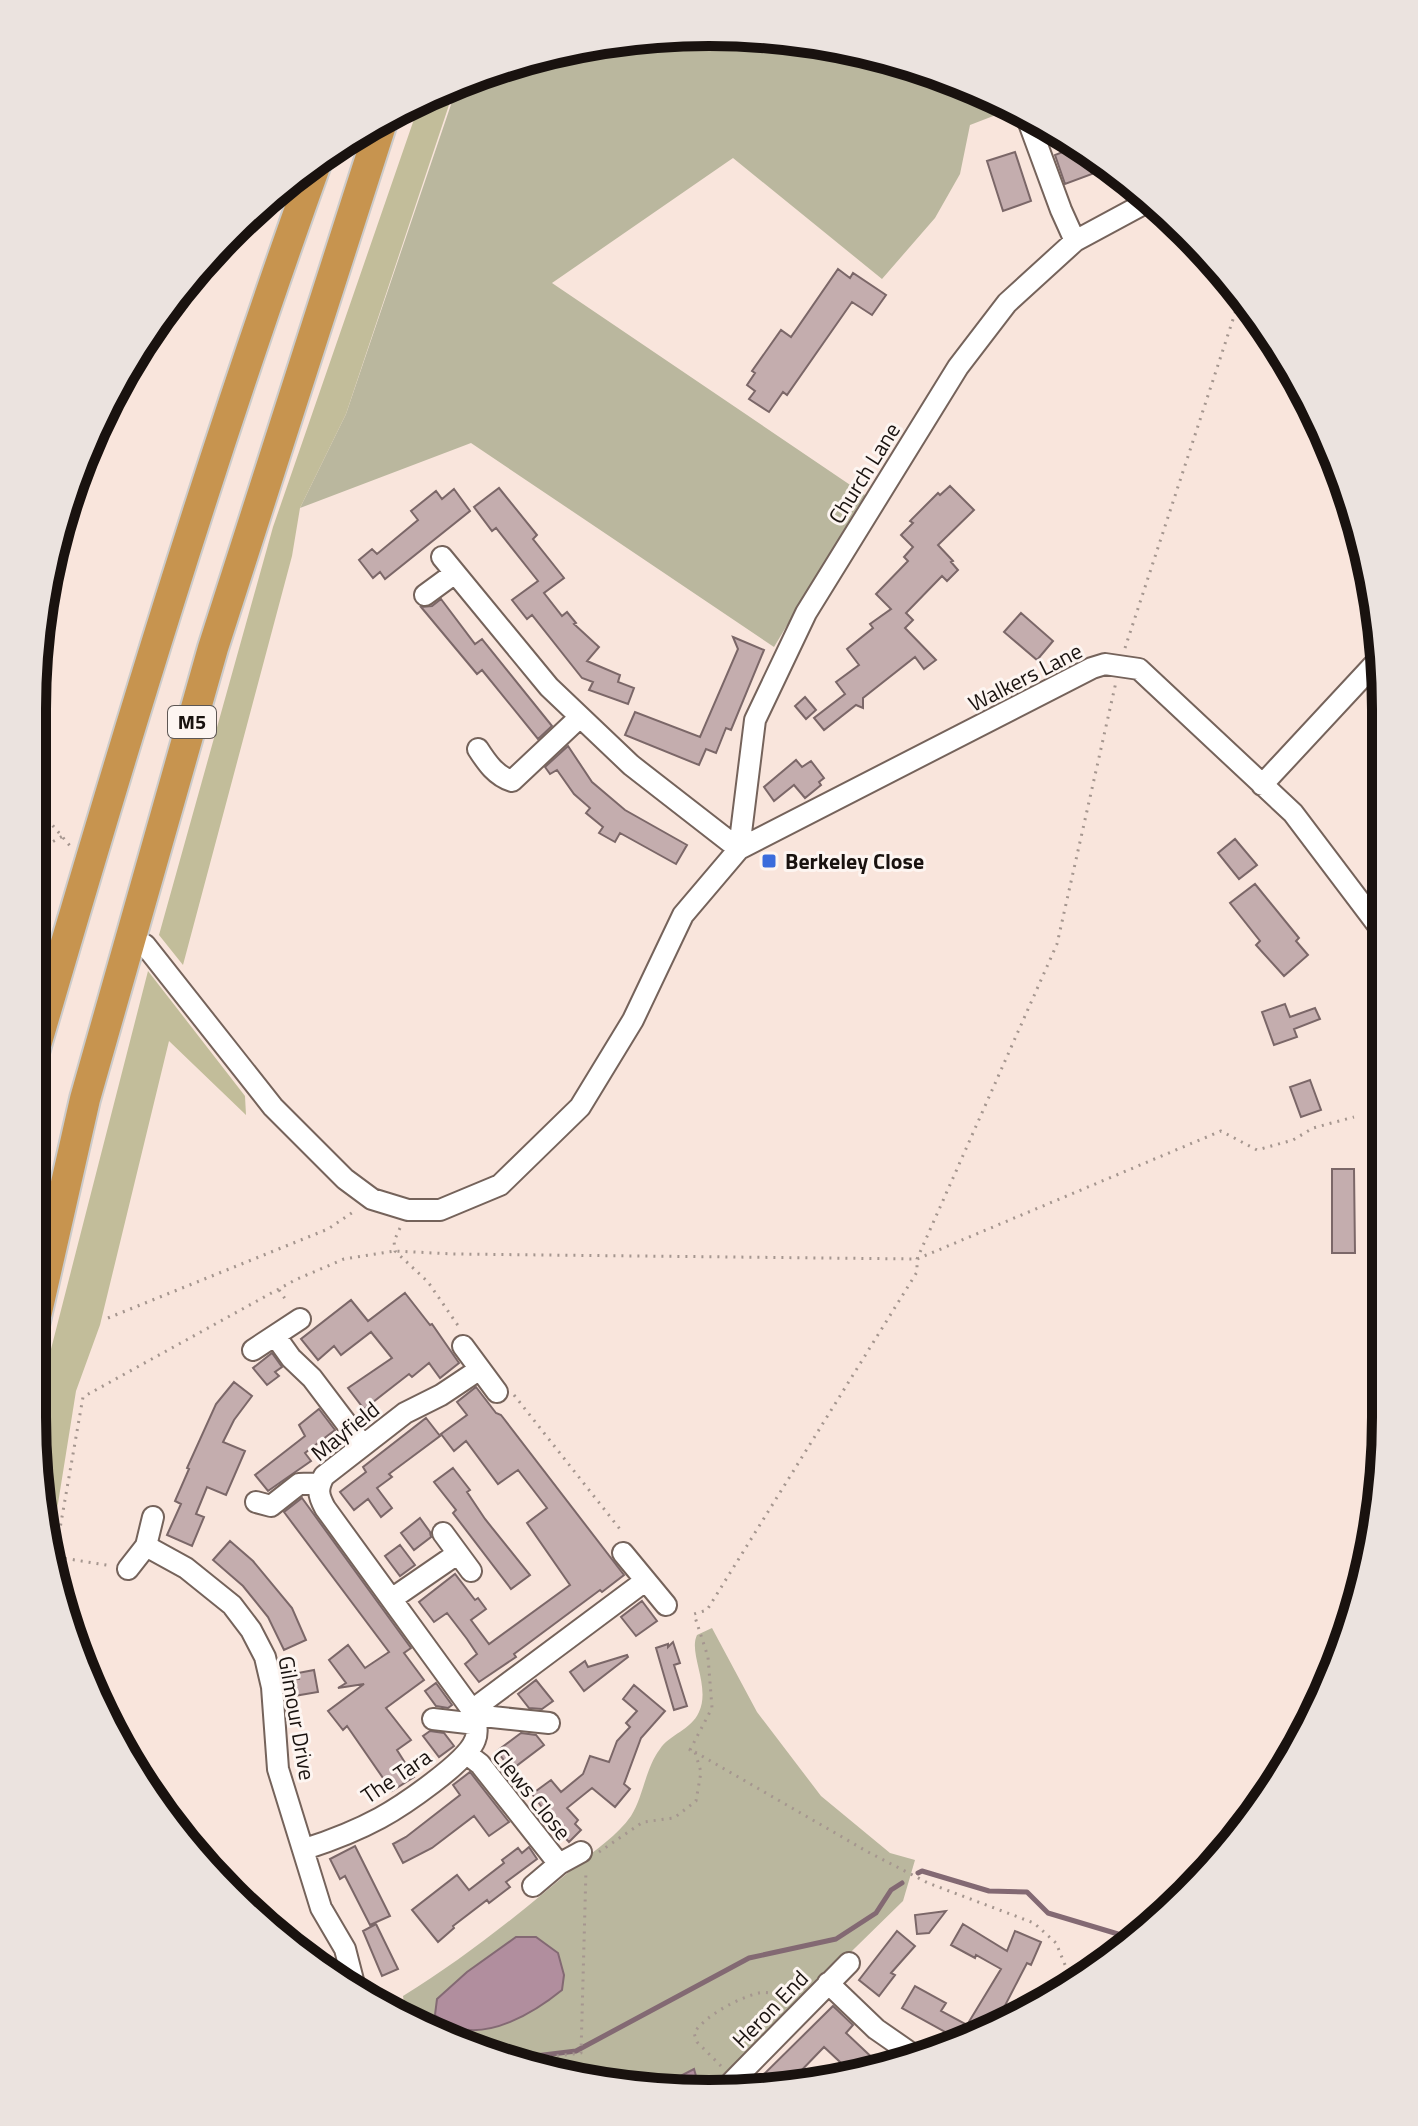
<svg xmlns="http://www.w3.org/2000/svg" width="1418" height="2126" font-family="'Titillium Web',sans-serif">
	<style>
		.green { fill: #bab79e; fill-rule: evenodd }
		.forest { fill: #c2bd9a }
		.water { fill: #b18e9e; stroke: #836973; stroke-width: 2 }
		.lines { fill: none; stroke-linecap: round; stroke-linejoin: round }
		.stream { stroke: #836973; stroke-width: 5 }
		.building { fill: #c4adae; stroke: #7b6768; stroke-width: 2 }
		.minor-casing { stroke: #75635b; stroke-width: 24 }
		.highway-casing { stroke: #cccbca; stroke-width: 34 }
		.path { stroke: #a5968f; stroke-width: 3; stroke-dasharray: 2 6; stroke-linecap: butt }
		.minor { stroke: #fff; stroke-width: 20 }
		.highway { stroke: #c7944f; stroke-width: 30 }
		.poi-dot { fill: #3a6cdc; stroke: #fdf5f1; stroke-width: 3 }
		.labels { text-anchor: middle; stroke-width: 6; stroke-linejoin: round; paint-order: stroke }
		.shield { fill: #fdf5f1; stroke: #5d5653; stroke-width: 2 }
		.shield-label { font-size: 20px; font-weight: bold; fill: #19120f }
		.street-label { font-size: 22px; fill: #19120f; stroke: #fdf5f1 }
		.poi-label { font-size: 22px; font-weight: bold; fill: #19120f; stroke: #fdf5f1; text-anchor: start }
		.rim { fill: none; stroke: #19120f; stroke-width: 10 }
	</style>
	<rect width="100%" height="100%" fill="#f9e5dc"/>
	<!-- green -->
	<path class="green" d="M709,32L841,45L968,83L1014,108L970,125L960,174L935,218L882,279L733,158L552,283L865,495L774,647L471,443L300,508L346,414L459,81L576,45Z
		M712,1628L757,1712L821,1796L890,1853L915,1860L903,1901L761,2040L705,2090L671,2092L696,2076L693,2069L653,2090L450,2043L406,2017L403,1996C465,1958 522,1912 577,1865C595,1850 618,1835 631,1816C644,1795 645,1769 660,1749C670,1734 691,1730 699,1712C711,1686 688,1653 697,1635ZM516,1937L477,2029L451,2026L435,2014L437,1999L467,1972Z"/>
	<!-- forest -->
	<path class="forest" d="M457,81L346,414L300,508L292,556L183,965L159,935L273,527L421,99Z
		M148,971L245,1096L246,1115L169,1041L100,1325L76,1391L52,1541L35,1436L50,1353Z"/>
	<!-- water -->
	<path class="water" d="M516,1937H536L558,1953L564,1975L562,1990C535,2012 488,2041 451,2026C445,2023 439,2018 435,2015L437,1999L467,1972Z
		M694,2069L696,2076L671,2092L653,2090Z"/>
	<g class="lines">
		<!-- stream -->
		<path class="stream" d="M918,1873L922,1871L989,1891L1027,1892L1048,1913L1118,1934
			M506,2056L527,2057L576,2051L749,1958L836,1939L876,1913L891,1890L902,1883"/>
	</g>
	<!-- building -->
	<path class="building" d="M1080,145L1092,174L1065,184L1055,155Z
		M1015,152L1031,201L1003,211L987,161Z
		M838,269L850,278L853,273L886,295L872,315L852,302L787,395L783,392L769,412L749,399L755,391L747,385L755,373L752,371L781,330L791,337Z
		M950,486L974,510L938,545L953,561L951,562L958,570L947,581L942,576L906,613L913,620L905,628L936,660L924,669L915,657L863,698V708L856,705L824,730L814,718L845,694L836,682L859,665L847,649L873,628L870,624L891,609L876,594L908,561L904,557L913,547L901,535L913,523L910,521L938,493L940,495Z
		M499,488L537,535L533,539L564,578L544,593L562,616L567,612L576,623L574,624L599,647L587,661L620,675L618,682L634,688L628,704L589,690L593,682L582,678L532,615L527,619L512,600L538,581L496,528L492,531L474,507Z
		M454,489L470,511L385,579L380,572L373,578L359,560L372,549L377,554L418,520L411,511L436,491L442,499Z
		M441,599L475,644L482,639L552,726L538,739L482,670L477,674L421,607L432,606Z
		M1021,613L1053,641L1037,660L1004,632Z
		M733,637L764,650L731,730L726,728L716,753L706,749L699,765L625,735L635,712L700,737L738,649Z
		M805,697L816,710L806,719L795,706Z
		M568,746L592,782L625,810L687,845L676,864L620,833L615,842L599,833L603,827L586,813L590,808L574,794L557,770L550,774L545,767Z
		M796,760L802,767L811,761L824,778L819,782L821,785L805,798L794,785L774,801L764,787Z
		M1235,839L1257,865L1239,879L1218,853Z
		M1255,884L1299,938L1296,941L1308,955L1284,976L1256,945L1260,941L1230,903Z
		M1285,1004L1290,1017L1315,1008L1320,1019L1294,1029L1297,1037L1274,1045L1262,1012Z
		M1310,1080L1321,1110L1301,1117L1290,1087Z
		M1332,1169H1354L1355,1253H1332Z
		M405,1293L430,1325L432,1324L459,1363L440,1378L429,1363L412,1377L409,1374L364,1409L348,1388L392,1358L371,1332L341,1355L334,1346L318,1360L301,1339L351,1300L368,1321Z
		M272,1353L282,1367L275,1372L279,1376L267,1385L253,1368Z
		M234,1382L252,1396L234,1420L223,1442L245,1451L226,1495L207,1487L196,1514L204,1517L192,1546L167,1535L181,1504L175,1501L189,1469L187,1468L216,1404Z
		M476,1387L496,1413L501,1415L624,1575L602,1592L600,1590L514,1654L516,1657L479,1682L465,1664L477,1654L467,1639L447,1613L434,1622L419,1602L455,1574L475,1600L478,1598L486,1609L471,1620L489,1644L570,1585L527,1523L547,1508L518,1470L498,1484L466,1441L454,1451L441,1434L467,1415L457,1402Z
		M319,1409L335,1430L305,1453L311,1461L268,1491L255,1475L305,1436L299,1425Z
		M426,1418L440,1436L389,1474L392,1477L377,1488L392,1508L381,1517L368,1499L354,1510L340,1492L366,1472L363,1467Z
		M453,1468L470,1490L467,1492L485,1519L530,1575L511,1589L453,1513L456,1510L434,1482Z
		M302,1498L411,1648L404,1653L424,1680L386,1708L411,1740L397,1750L414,1777L392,1791L347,1726L343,1730L328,1711L364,1684L338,1688L346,1683L329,1660L348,1645L365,1668L389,1652L284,1512Z
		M420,1518L430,1532L431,1537L414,1550L401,1533Z
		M230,1541L253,1561L292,1608L306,1640L284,1650L268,1617L243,1586L213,1560Z
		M400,1545L415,1565L400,1576L385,1556Z
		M642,1601L657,1621L636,1636L621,1617Z
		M673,1642L680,1663L674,1665L687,1706L674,1710L656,1648L668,1644V1647Z
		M627,1655L628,1657L584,1691L570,1672L585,1661L588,1667Z
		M314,1670L318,1692L294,1696L291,1680L299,1679L298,1673Z
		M536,1680L553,1701L542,1709L529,1708L518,1694Z
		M436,1683L452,1705L448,1708L436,1706L425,1691Z
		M634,1685L665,1711L641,1738L624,1784L630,1789L615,1807L592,1788L567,1808L578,1820L575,1824L581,1830L569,1842L552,1824L553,1822L532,1794L551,1780L561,1792L583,1774L590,1756L609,1762L617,1741L630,1727L626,1723L637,1711L623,1699Z
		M430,1731L444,1733L454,1746L439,1757L423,1736Z
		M521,1733L536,1735L544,1745L511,1770L497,1751Z
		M470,1772L509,1822L489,1836L474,1816L432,1848L403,1863L393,1844L406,1837L460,1795L453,1785Z
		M355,1846L390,1916L370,1925L345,1876L340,1879L330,1859Z
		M529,1847L537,1859L506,1882L510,1887L489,1903L487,1900L453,1926L454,1928L438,1942L412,1910L457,1875L469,1890L504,1863L502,1860L518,1848L522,1853Z
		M946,1911L929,1933L917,1934L915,1915Z
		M376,1924L398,1969L382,1976L363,1931Z
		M963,1924L1007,1951L1015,1931L1041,1942L1031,1965L1027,1963L996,2023L956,2038L902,2008L915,1986L946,2003L941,2011L967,2025L1001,1969L976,1955L975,1958L951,1945Z
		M897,1931L915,1946L891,1973L895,1975L879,1996L859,1980Z
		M833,2006L853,2025L846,2033L881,2066L855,2076L824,2047L796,2076L803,2083L751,2087Z"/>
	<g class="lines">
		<defs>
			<path id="minor" d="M1026,115L1061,210L1075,241
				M442,557L549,687L631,765L739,849
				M425,595L455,573
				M478,749C487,763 496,776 512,781L580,717
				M1262,785L1381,657
				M739,849L755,720L806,613L958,367L1007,303L1075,241L1151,200
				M145,945L273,1107L345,1179L372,1199L408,1210H440L500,1185L580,1107L633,1020L683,915L739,849L1092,668L1105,664L1139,669L1293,813L1386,936
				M276,1337L291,1358L312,1378L362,1444
				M463,1346L497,1392
				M253,1350L300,1319
				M256,1502L271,1506L299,1484L320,1483
				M443,1533L471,1571
				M146,1546L186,1568L232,1605L251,1630L265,1657L272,1687L278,1769L321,1908L345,1949L355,1988
				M623,1553L666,1605
				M128,1569L146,1546L153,1517
				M393,1598L457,1554
				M472,1710L645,1581
				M473,1715L549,1723
				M433,1719L476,1724
				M467,1754L480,1764L559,1864
				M305,1849C330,1841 356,1831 380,1818C402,1806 467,1762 475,1740C479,1730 475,1720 472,1710L325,1508C318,1495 317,1489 324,1476L405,1413L441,1395L480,1369
				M533,1886L559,1864L581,1852
				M828,1983L876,2029L912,2054
				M725,2089L849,1963"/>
			<path id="highway" d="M32,1059C120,756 211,455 318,158
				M32,1334L85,1099L213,648L383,119"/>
		</defs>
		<!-- minor casing -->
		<use href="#minor" class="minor-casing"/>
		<!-- highway casing -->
		<use href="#highway" class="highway-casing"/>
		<!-- path -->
		<path class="path" d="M1125,648L1241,295
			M32,801L71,847
			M32,853L63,836
			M400,1228L394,1241L395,1251L428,1282L459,1327
			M279,1290L288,1303
			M108,1318L328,1229L356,1210
			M514,1395L623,1533
			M55,1557L83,1397L295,1280L344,1259L395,1251L453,1254L917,1259L1221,1131L1257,1150L1293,1140L1313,1128L1354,1117
			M57,1557L112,1566
			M695,1752L868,1852L928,1883L1034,1923L1056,1943L1068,1972L1064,1990
			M599,1852L643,1822L674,1818L696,1801L701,1772L695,1752L690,1750L712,1708L708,1657L694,1614L707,1610L917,1272V1259L1057,944L1116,682
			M525,2060L581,2053L586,1870
			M721,2066L697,2042L694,2033C706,2015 738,1998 759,1993C770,1991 780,1996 791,1995"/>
		<!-- minor -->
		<use href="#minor" class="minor"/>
		<!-- highway -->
		<use href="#highway" class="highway"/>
	</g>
	<!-- markers -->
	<rect class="poi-dot" x="761" y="853" width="16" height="16" rx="4"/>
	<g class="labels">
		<!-- shield labels -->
		<rect class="shield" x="168" y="706" width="48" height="32" rx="6"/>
		<g class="shield-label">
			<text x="192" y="729">M5</text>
		</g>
		<!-- street labels -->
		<g class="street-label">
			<text transform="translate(864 473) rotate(-58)" y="8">Church Lane</text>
			<text transform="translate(1025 677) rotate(-27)" y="8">Walkers Lane</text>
			<text transform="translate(345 1431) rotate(-39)" y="8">Mayfield</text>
			<text transform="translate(297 1718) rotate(80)" y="8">Gilmour Drive</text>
			<text transform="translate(396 1776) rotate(-34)" y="8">The Tara</text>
			<text transform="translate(532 1794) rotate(51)" y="8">Clews Close</text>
			<text transform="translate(770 2009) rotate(-46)" y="8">Heron End</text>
		</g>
		<!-- poi labels -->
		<g class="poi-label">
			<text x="785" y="869">Berkeley Close</text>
		</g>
	</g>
	<!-- crop -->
	<path d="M0 0H1418V2126H0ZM709 46H709A663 663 0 0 1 1372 709V1417A663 663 0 0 1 709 2080H709A663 663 0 0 1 46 1417V709A663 663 0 0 1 709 46Z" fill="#ebe3df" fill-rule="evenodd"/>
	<path class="rim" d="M709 46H709A663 663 0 0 1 1372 709V1417A663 663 0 0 1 709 2080H709A663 663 0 0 1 46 1417V709A663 663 0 0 1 709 46Z"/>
</svg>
